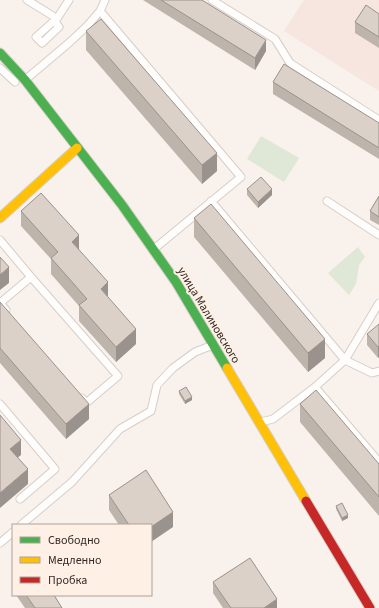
<svg xmlns="http://www.w3.org/2000/svg" width="379" height="608" font-family="'Source Sans 3',sans-serif">
	<style>
		.industrial { fill: #f7e5df }
		.green { fill: #dfe7d7 }
		.lines { fill: none; stroke-linecap: round; stroke-linejoin: round }
		.lane-casing { stroke: #d6cec8; stroke-width: 9 }
		.fast-casing { stroke: #d6cec8; stroke-width: 11 }
		.slow-casing { stroke: #d6cec8; stroke-width: 11 }
		.jam-casing { stroke: #d6cec8; stroke-width: 11 }
		.lane { stroke: #fefdfc; stroke-width: 7 }
		.fast { stroke: #4caf50; stroke-width: 9 }
		.slow { stroke: #ffc107; stroke-width: 9 }
		.jam { stroke: #c62828; stroke-width: 9 }
		.wall { fill: #bdb4ac }
		.shaded-wall { fill: #9a928c }
		.building { fill: #dcd1c8; stroke: #9a928c }
		.labels { text-anchor: middle; stroke-width: 4; stroke-linejoin: round; paint-order: stroke }
		.street-label { font-size: 12px; fill: #332a24; stroke: #fff0e6 }
	</style>
	<rect width="100%" height="100%" fill="#f9f1ec"/>
	<!-- industrial -->
	<path class="industrial" d="M304,0H379V91L284,31Z"/>
	<!-- green -->
	<path class="green" d="M261,136L299,158L284,182L247,159Z
		M358,247L365,257L359,265L356,284L349,295L328,273Z"/>
	<g class="lines">
		<defs>
			<path id="lane" d="M27,0L53,16L56,20L54,21L59,27L42,43L36,37L54,21
				M212,0L275,39L290,63L379,120
				M100,11L241,177L154,249
				M56,20L69,0
				M0,68L15,82
				M25,80L70,42L88,25L100,11L105,0
				M211,201L345,360L372,373L379,371
				M327,201L379,235
				M0,240L31,277L118,376L86,403L82,398
				M6,310L0,303L31,277
				M315,387L379,462
				M0,404L55,469L20,499
				M261,422L273,419L315,387L345,360L379,303
				M21,525L72,482L120,429L151,411L157,385L173,368L195,352L213,345
				M0,543L13,532"/>
			<path id="fast" d="M0,53L25,80L122,205L176,282L227,368"/>
			<path id="slow" d="M0,218L77,148
				M227,368L306,501"/>
			<path id="jam" d="M306,501L370,608"/>
		</defs>
		<!-- lane casing -->
		<use href="#lane" class="lane-casing"/>
		<!-- fast casing -->
		<use href="#fast" class="fast-casing"/>
		<!-- slow casing -->
		<use href="#slow" class="slow-casing"/>
		<!-- jam casing -->
		<use href="#jam" class="jam-casing"/>
		<!-- lane -->
		<use href="#lane" class="lane"/>
		<!-- fast -->
		<use href="#fast" class="fast"/>
		<!-- slow -->
		<use href="#slow" class="slow"/>
		<!-- jam -->
		<use href="#jam" class="jam"/>
	</g>
	<!-- wall -->
	<path class="wall" d="M143,0H202L266,51L255,70Z
		M379,14V48L355,33V22Z
		M86,31L217,171L202,184L86,50Z
		M273,82L379,123V159L273,94Z
		M247,189L272,195L258,208L247,195Z
		M379,196V225L370,220V211Z
		M21,211L79,250L136,344L116,362L79,321V306L51,274V259L21,226Z
		M194,218L325,358L308,372L194,237Z
		M0,302L89,419L66,439L0,363Z
		M379,324V357L378,358L367,345V334Z
		M179,391L192,400L185,404L179,394Z
		M300,404L379,464V516L300,422Z
		M109,495L173,527L151,525H119L109,510Z
		M336,506L348,518L342,521L336,509Z
		M213,582L277,608H223L213,593Z
		M16,595H54L62,608H25Z"/>
	<!-- shaded-wall -->
	<path class="shaded-wall" d="M266,40V51L255,70V58Z
		M217,153V171L202,184V165Z
		M272,189V195L258,208V202Z
		M79,235V250L72,242Z
		M9,267V283L0,290V275Z
		M108,282V297L101,289Z
		M136,329V344L116,362V347Z
		M325,339V358L308,372V353Z
		M379,346V357L378,358V347Z
		M192,397V400L185,404V401Z
		M89,404V419L66,439V424Z
		M21,440V455L10,464V449Z
		M28,469V484L0,508V493Z
		M173,512V527L151,542V527Z
		M348,515V518L342,521V518Z
		M277,599V608H264Z"/>
	<!-- building -->
	<path class="building" d="M161,0H202L266,40L255,58Z
		M366,5L379,14V37L355,22Z
		M101,19L217,153L202,165L86,31Z
		M284,64L379,123V148L273,82Z
		M261,177L272,189L258,202L247,189Z
		M41,193L79,235L72,242L108,282L101,289L136,329L116,347L79,305L87,299L51,258L58,252L21,211Z
		M379,196V217L370,211Z
		M211,204L325,339L308,353L194,218Z
		M0,257L9,267L0,275Z
		M0,302L89,404L66,424L0,348Z
		M379,324V346L378,347L367,334Z
		M186,387L192,397L185,401L179,391Z
		M316,390L379,464V497L300,404Z
		M0,415L21,440L10,449L28,469L0,493Z
		M146,470L173,512L151,527V525H129L109,495Z
		M342,503L348,515L342,518L336,506Z
		M250,558L277,599L264,608H231L213,582Z
		M26,595H54L62,608H35Z"/>
	<g class="labels">
		<!-- street labels -->
		<g class="street-label">
			<text transform="translate(209 315) rotate(59)" y="4">улица Малиновского</text>
		</g>
	</g>
	<!-- legend -->
	<rect x="12" y="524" width="140" height="72" fill="#fff0e6" stroke="#ada198"/>
	<rect x="20" y="537" width="20" height="6" fill="#4caf50" stroke="#ada198"/>
	<text x="48" y="544" font-size="12" fill="#332a24">Свободно</text>
	<rect x="20" y="557" width="20" height="6" fill="#ffc107" stroke="#ada198"/>
	<text x="48" y="564" font-size="12" fill="#332a24">Медленно</text>
	<rect x="20" y="577" width="20" height="6" fill="#c62828" stroke="#ada198"/>
	<text x="48" y="584" font-size="12" fill="#332a24">Пробка</text>
</svg>
